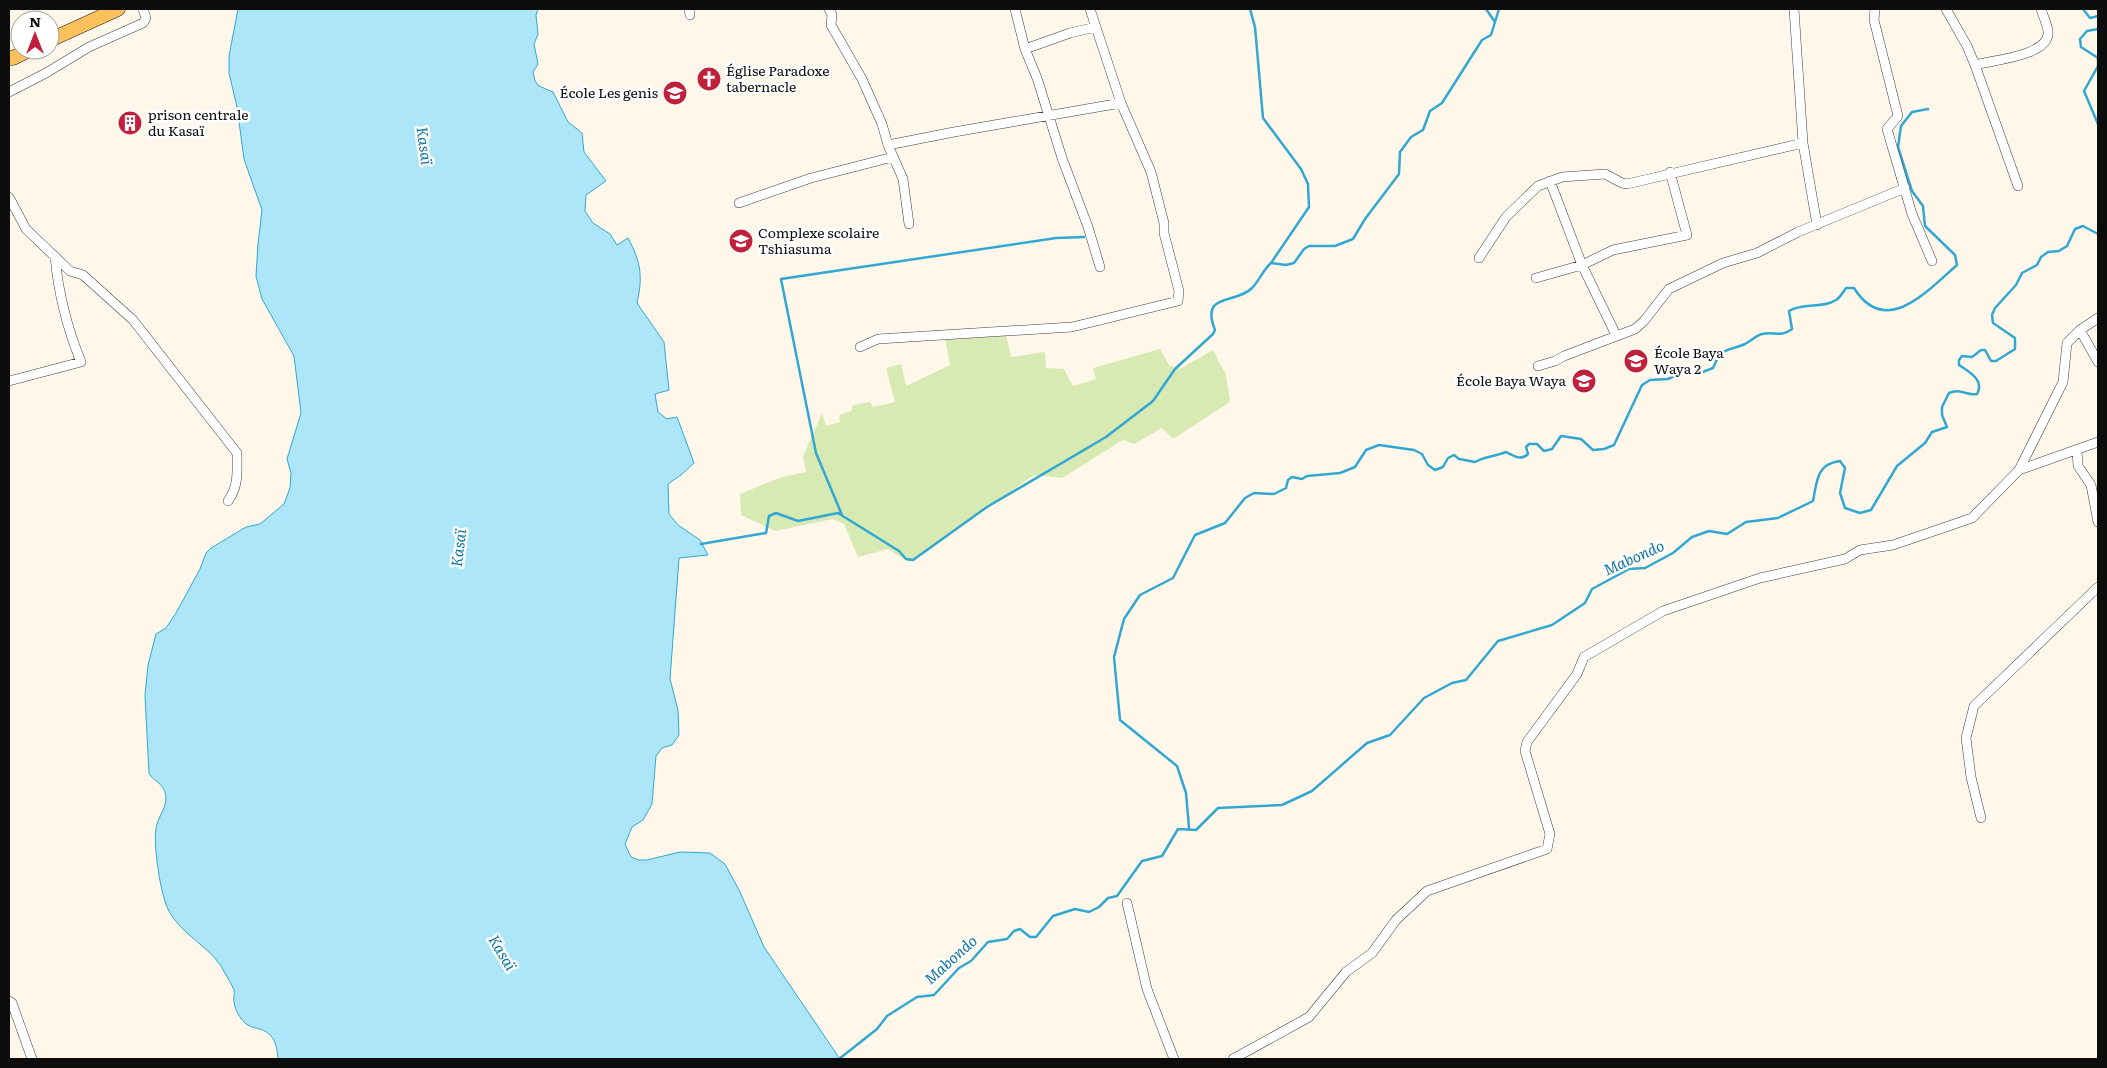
<svg xmlns="http://www.w3.org/2000/svg" width="2107" height="1068" font-family="Literata,serif">
	<style>
		.green { fill: #d7eab3 }
		.water { fill: #ade6f8; stroke: #32a7d1 }
		.lines { fill: none; stroke-linecap: round; stroke-linejoin: round }
		.stream { stroke: #32a7d1; stroke-width: 2.5 }
		.street-casing { stroke: #3f3f3f; stroke-width: 10 }
		.primary-casing { stroke: #1d1d1d; stroke-width: 15 }
		.street { stroke: #fff; stroke-width: 9 }
		.primary { stroke: #fdc15c; stroke-width: 14 }
		.labels { text-anchor: middle; stroke-width: 5; stroke-linejoin: round; paint-order: stroke }
		.poi-label { font-size: 14px; fill: #0c0c0c; stroke: #fff; text-anchor: start }
		.water-label { font-size: 15px; font-style: italic; fill: #1275a1; stroke: #fff }
	</style>
	<rect width="100%" height="100%" fill="#fff8ea"/>
	<!-- green -->
	<path class="green" d="M1006,334L1011,357L1045,352L1046,368L1064,369L1073,386L1096,379L1093,368L1160,349L1169,365L1180,369L1213,350L1226,375L1230,402L1173,439L1162,428L1134,444L1123,440L1062,478L1034,475L909,562L888,549L858,557L844,524L833,519L775,531L741,515L740,494L782,477L806,472L803,456L822,413L826,426L840,422L839,415L851,411L853,405L870,402L873,407L895,402L886,368L901,364L906,386L950,365L945,338Z"/>
	<!-- water -->
	<path class="water" d="M238,9H538L536,15L538,34L534,44L538,64L533,72L535,81L539,86L553,92L568,122L582,133L584,152L606,181L586,195L585,211L593,223L610,234L617,245L628,238C641,262 643,277 637,303L664,342L669,390L655,394L658,412L667,419L677,417L694,463L681,475L668,484L669,514L678,525L700,540L708,555L679,558L670,679L678,710L679,735L672,745L662,748L656,756L652,804L643,820L632,827L625,844L631,857L639,860H647L680,852L710,853L725,864L740,892L764,947L840,1059H278C277,1046 275,1034 260,1029C256,1028 250,1027 246,1024C240,1019 234,1008 234,1001C233,997 235,993 234,990C231,982 225,974 221,966C207,945 181,934 169,911C161,898 153,845 156,829C157,818 167,808 166,796C163,781 153,782 149,773L145,695L148,665L156,634L166,628L176,613L200,569L206,553L211,548L246,527L260,524L284,504L290,488L291,473L287,459L301,413L294,356L262,299L256,276L258,244L262,210L244,159L237,107L229,73V56Z"/>
	<g class="lines">
		<!-- stream -->
		<path class="stream" d="M1250,9L1255,27L1263,118L1301,169L1308,184L1309,207L1271,263
			M1486,9L1495,22
			M2083,9L2090,18L2098,16
			M2098,29L2087,31L2080,39L2081,47L2098,58V66L2084,91L2098,124
			M842,515L816,453L781,279L1056,238L1084,237
			M701,544L766,533L769,516L776,513L798,521L838,513L899,551L906,559L913,560L987,507L1106,437L1153,401L1175,369L1213,334L1215,330C1200,292 1235,305 1252,288C1259,281 1263,270 1271,263L1286,265L1294,263L1304,249L1309,246H1335L1353,239L1365,219L1399,174L1400,152L1411,137L1423,130L1430,111L1442,103L1482,40L1491,35L1499,9
			M1189,828L1186,793L1177,766L1120,720L1114,657L1124,619L1140,595L1173,578L1195,535L1225,523L1245,498L1254,493L1274,494L1286,488L1288,480L1292,477L1302,479L1307,476L1340,473L1355,467L1366,450L1379,445L1414,450L1422,454L1428,465L1435,470L1443,467L1448,458L1454,455L1459,459L1475,462C1486,456 1494,457 1506,452C1514,456 1521,461 1528,454L1526,447L1529,444H1537L1544,451L1552,449L1561,436L1581,439L1593,450L1604,449L1614,445L1642,385L1650,380L1668,379L1681,373H1700L1713,368C1722,346 1727,352 1745,344C1751,341 1757,335 1762,334C1775,331 1780,338 1792,329L1789,311C1804,302 1822,309 1836,300C1840,298 1843,292 1846,288H1854C1886,339 1928,290 1957,265L1955,255L1925,226L1923,206L1912,191L1898,147L1901,126L1912,112L1928,109
			M839,1059L877,1029L887,1016L917,997L934,995L959,968L971,961L988,942L1007,939L1014,931L1020,929L1030,937H1036L1053,916L1075,909L1089,912L1099,907L1108,898L1117,896L1142,861L1162,856L1178,829L1196,830L1218,808L1282,805L1312,791L1367,743L1390,735L1424,698L1452,683L1466,680L1498,641L1552,625L1585,603L1592,589L1629,569L1645,568L1673,553L1692,537L1709,531L1727,534L1746,522L1778,518L1813,501C1817,482 1816,464 1840,461L1845,468L1840,493L1845,508L1860,513L1871,510L1897,466L1925,443L1932,432L1947,427L1942,415V407L1949,393C1961,388 1966,396 1977,394C1985,380 1969,372 1959,365V360L1962,356L1972,357L1981,350H1985L1991,361H1996L2015,349V338L1993,323L1992,315L1995,308L2016,285L2022,273L2037,265L2041,257L2048,252L2059,251L2067,246L2075,229L2083,226L2098,234"/>
		<defs>
			<path id="street" d="M689,9L690,15
				M829,9L832,15L831,25L862,79L882,124L888,145L903,179L909,224
				M1015,9L1025,49L1037,78L1062,158L1088,227L1100,267
				M1794,9L1803,143L1817,225
				M1875,9L1874,20L1898,116L1887,129L1912,214L1932,261
				M1946,9L1967,46L1975,65L2018,186
				M1025,49L1070,33L1096,27
				M1975,65C1992,60 2051,56 2048,31C2047,24 2043,16 2041,9
				M9,92L46,73L89,47L143,23L146,18L143,9
				M888,145L954,132L1121,103
				M1550,181L1582,265L1616,335
				M9,197L26,229L70,271L83,275L133,320L237,453C237,471 239,486 228,501
				M739,203L811,178L893,157
				M1479,258L1506,217L1538,186L1562,177L1605,174L1622,183L1627,184L1803,143
				M1536,278L1582,265L1613,250L1687,235L1670,172
				M2080,330L2098,362
				M860,347L878,339L1072,327L1178,301L1179,291L1164,233V223L1151,172L1121,103L1090,9
				M1538,366L1555,361L1564,356L1635,329L1644,321L1669,289L1723,263L1757,253L1798,232L1905,188
				M9,381L81,362C68,330 58,291 55,256
				M2077,450L2078,466L2091,485L2098,522
				M2019,470L2098,442
				M1981,818L1971,777L1966,738L1974,706L2098,587
				M1127,903L1147,989L1174,1059
				M9,1001L12,1003L32,1059
				M1233,1059L1309,1017L1346,972L1372,953L1396,920L1427,891L1547,849L1550,834L1525,751L1527,742L1577,674L1584,657L1663,611L1760,578L1845,559L1860,550L1893,545L1972,518L2019,470L2063,382L2067,343L2080,330L2098,318"/>
			<path id="primary" d="M50,40L118,9
				M9,58H13L29,50"/>
		</defs>
		<!-- street casing -->
		<use href="#street" class="street-casing"/>
		<!-- primary casing -->
		<use href="#primary" class="primary-casing"/>
		<!-- street -->
		<use href="#street" class="street"/>
		<!-- primary -->
		<use href="#primary" class="primary"/>
	</g>
	<!-- icons -->
	<defs>
		<symbol id="church-disc" viewBox="-11 -11 22 22"><circle r="9.5" fill="#bf203c" stroke="#fff"/><path d="M-1.2-6h2.4v3.5h3.3v2.4h-3.3V6h-2.4V-.1h-3.3v-2.4h3.3Z" fill="#fff"/></symbol>
		<symbol id="school-disc" viewBox="-11 -11 22 22"><circle r="9.5" fill="#bf203c" stroke="#fff"/><path d="M0-5L7-2L0 1L-7-2ZM-4 1L0 2.5L4 1V4Q0 6-4 4Z" fill="#fff"/></symbol>
		<symbol id="building-disc" viewBox="-11 -11 22 22"><circle r="9.5" fill="#bf203c" stroke="#fff"/><path d="M-4-6H4V6H1V3H-1V6H-4ZM-2.5-4.3h1.7v1.8h-1.7ZM.8-4.3h1.7v1.8H.8ZM-2.5-1h1.7V.8h-1.7ZM.8-1h1.7V.8H.8Z" fill="#fff"/></symbol>
	</defs>
	<g fill-rule="evenodd">
		<use href="#church-disc" x="695" y="65" width="28" height="28"/>
		<use href="#school-disc" x="661" y="79" width="28" height="28"/>
		<use href="#building-disc" x="116" y="109" width="28" height="28"/>
		<use href="#school-disc" x="727" y="227" width="28" height="28"/>
		<use href="#school-disc" x="1622" y="347" width="28" height="28"/>
		<use href="#school-disc" x="1570" y="367" width="28" height="28"/>
	</g>
	<g class="labels">
		<!-- poi labels -->
		<g class="poi-label">
			<text x="726" y="76">Église Paradoxe<tspan x="726" dy="16">tabernacle</tspan></text>
			<text x="658" y="98" text-anchor="end">École Les genis</text>
			<text x="148" y="120">prison centrale<tspan x="148" dy="16">du Kasaï</tspan></text>
			<text x="758" y="238">Complexe scolaire<tspan x="758" dy="16">Tshiasuma</tspan></text>
			<text x="1654" y="358">École Baya<tspan x="1654" dy="16">Waya 2</tspan></text>
			<text x="1566" y="386" text-anchor="end">École Baya Waya</text>
		</g>
		<!-- water labels -->
		<g class="water-label">
			<text transform="translate(424 146) rotate(82)" y="5">Kasaï</text>
			<text transform="translate(459 548) rotate(-83)" y="5">Kasaï</text>
			<text transform="translate(1634 558) rotate(-24)" y="5">Mabondo</text>
			<text transform="translate(502 953) rotate(59)" y="5">Kasaï</text>
			<text transform="translate(951 960) rotate(-42)" y="5">Mabondo</text>
		</g>
	</g>
	<!-- border -->
	<rect width="2107" height="1068" fill="none" stroke="#0c0c0c" stroke-width="20"/>
	<!-- north arrow -->
	<g transform="translate(35 35)"><circle r="24" fill="#ffffff" stroke="#9e9e9e"/>
	<path d="M0-4L9 19L0 12L-9 19Z" fill="#bf203c"/>
	<text y="-8" font-size="14" font-weight="bold" text-anchor="middle" fill="#0c0c0c">N</text>
	</g>
</svg>
